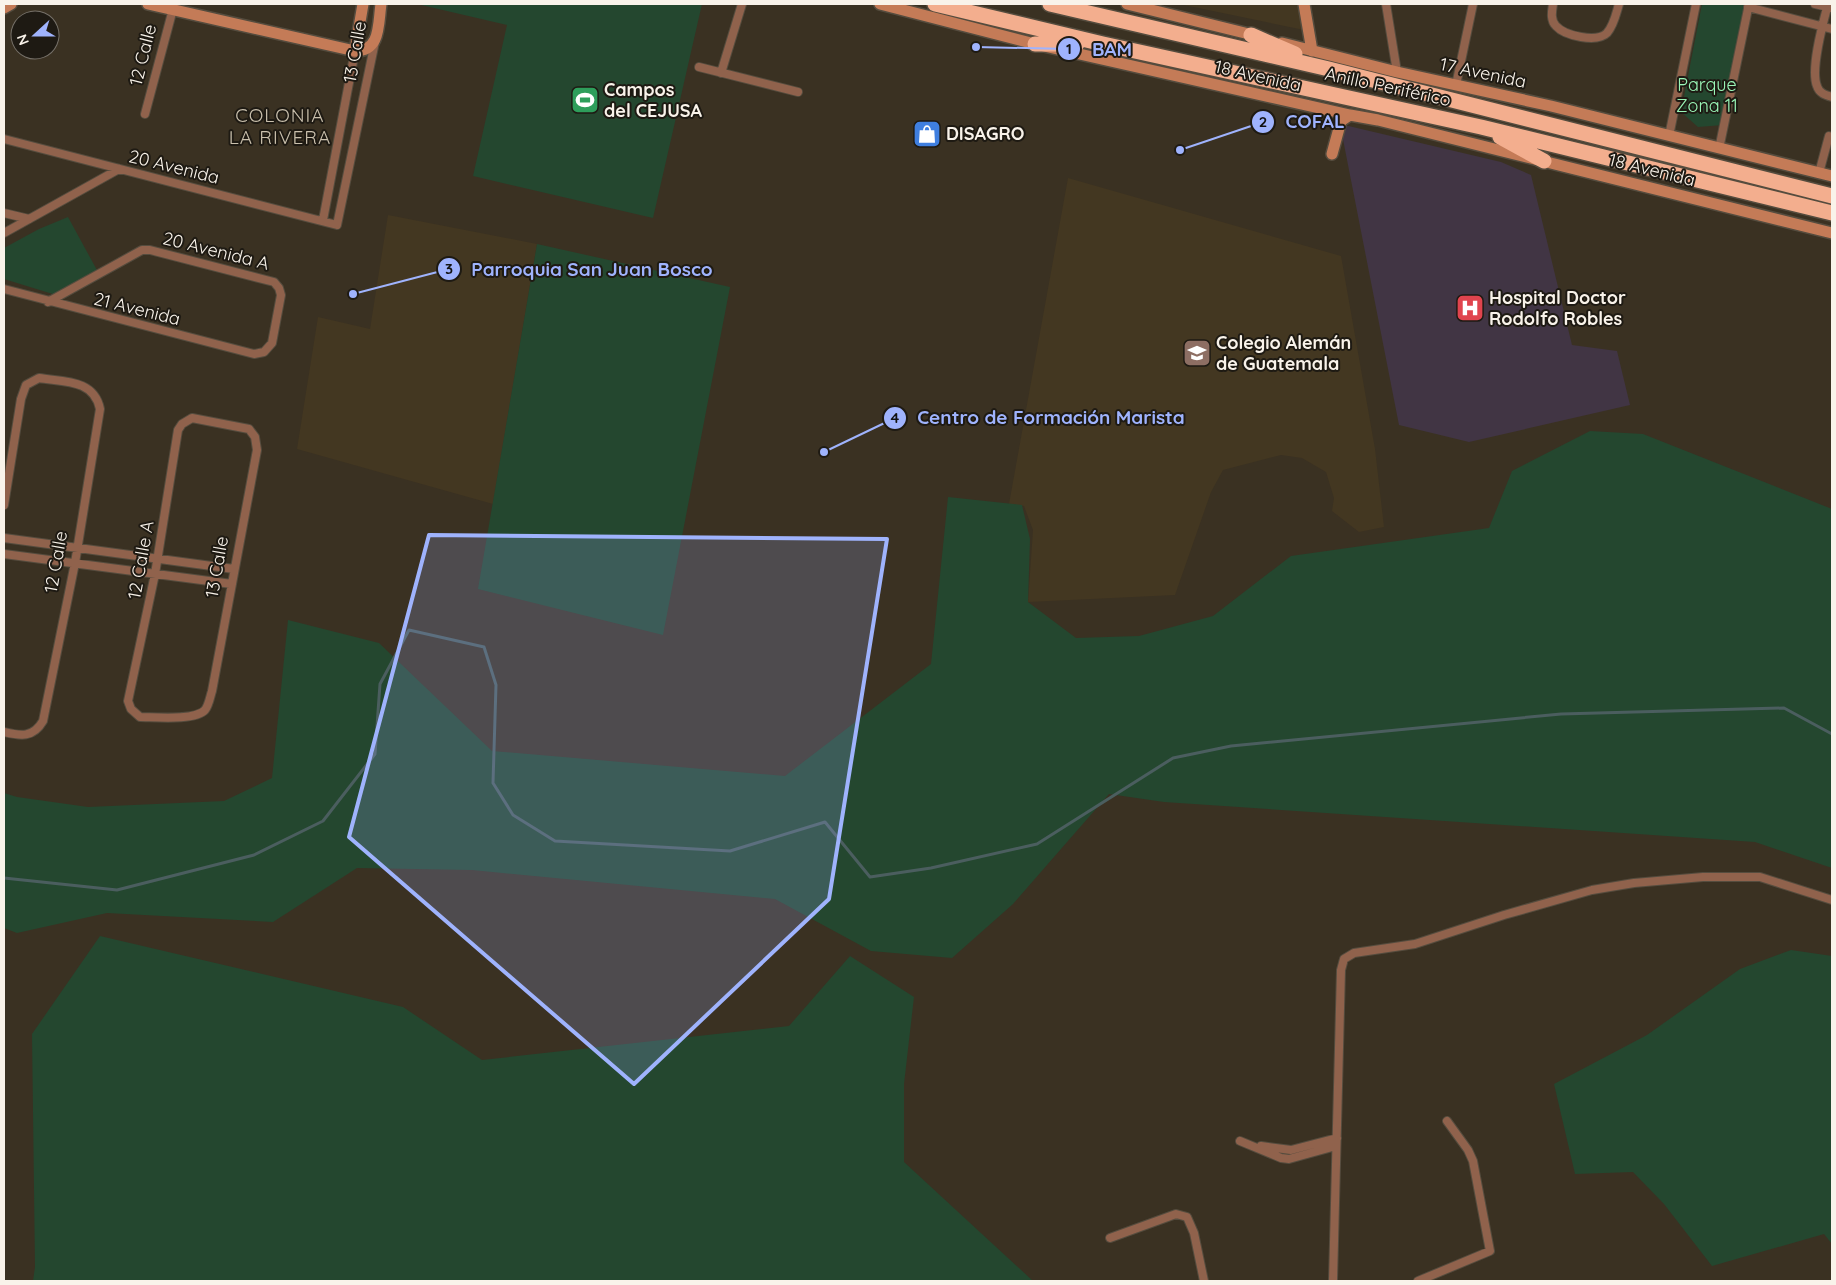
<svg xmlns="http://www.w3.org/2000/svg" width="1836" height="1285" font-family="Quicksand,sans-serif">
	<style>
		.built { fill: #433721 }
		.medical { fill: #413544 }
		.green { fill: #24472f }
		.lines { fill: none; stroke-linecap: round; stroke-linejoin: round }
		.stream { stroke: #4b5e5f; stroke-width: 3 }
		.street-casing { stroke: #554c3e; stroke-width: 10 }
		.secondary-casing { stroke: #554c3e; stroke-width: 14 }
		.highway-casing { stroke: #554c3e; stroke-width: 18 }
		.street { stroke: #90624c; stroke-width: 8 }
		.secondary { stroke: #c47b57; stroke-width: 11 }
		.highway { stroke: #f3ae8e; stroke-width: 15 }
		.marked { fill: #9fb3fd; fill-opacity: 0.2; stroke: #9fb3fd; stroke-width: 4; stroke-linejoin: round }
		.labels { text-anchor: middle; stroke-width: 4; stroke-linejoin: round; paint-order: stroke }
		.street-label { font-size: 18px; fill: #f9f3ea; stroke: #1e1a13 }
		.park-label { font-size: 18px; fill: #9af6b7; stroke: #1e1a13 }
		.poi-label { font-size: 18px; font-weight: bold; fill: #f9f3ea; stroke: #1e1a13; text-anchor: start }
		.neighbourhood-label { font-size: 19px; letter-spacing: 1px; fill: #cac0ad; stroke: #1e1a13 }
		.leader { fill: none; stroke: #9fb3fd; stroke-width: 2 }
		.callout-dot { fill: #9fb3fd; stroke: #1e1a13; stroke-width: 2 }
		.mark-label { font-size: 15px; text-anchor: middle; font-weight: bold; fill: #111 }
		.callout-label { font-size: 19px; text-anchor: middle; font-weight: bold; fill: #9fb3fd; stroke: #1e1a13; stroke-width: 4; stroke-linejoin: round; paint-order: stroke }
	</style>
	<rect width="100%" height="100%" fill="#3a3122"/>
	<!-- built -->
	<path class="built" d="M1179,4H1303L1309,31Z
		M1068,178L1341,256L1375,449L1384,527L1359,532L1332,511L1334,498L1326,472L1302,458L1281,455L1223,470L1211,492L1175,595L1028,602L1033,530L1024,506L1009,504Z
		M388,215L537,244L493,504L297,449L318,317L370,329Z"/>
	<!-- medical -->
	<path class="medical" d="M1340,124L1501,162L1531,175L1572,345L1617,351L1630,405L1469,442L1399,425Z"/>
	<!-- green -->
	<path class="green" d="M417,4H702L653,218L473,176L507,25Z
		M1702,4H1746L1723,125L1698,127L1681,112Z
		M68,217L98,272L56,295L4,279V248L39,229Z
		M537,244L730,287L663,635L478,589Z
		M1590,431L1643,434L1832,509V868L1755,842L1164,802L1109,794L1013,904L952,958L871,951L775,899L472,870L357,868L273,922L107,913L17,933L4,928V793L17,797L88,807L224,801L272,778L288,620L379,643L492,751L785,776L931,664L948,497L1022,505L1030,539L1028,602L1076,638L1139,636L1213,616L1291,556L1489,528L1512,471Z
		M100,936L403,1007L482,1060L789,1026L850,956L914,997L904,1084V1162L1033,1281H33L35,1267L32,1034Z
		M1791,950L1832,956V1244L1824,1234L1712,1266L1664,1204L1633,1172L1575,1174L1554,1084L1647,1035L1740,969Z"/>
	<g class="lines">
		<!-- stream -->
		<path class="stream" d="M4,878L117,890L254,855L323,821L375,754L380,684L409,630L484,647L496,685L493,783L513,815L555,841L730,851L825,822L870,877L931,868L1037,844L1173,758L1231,746L1561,714L1784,708L1832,734"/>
		<defs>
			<path id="street" d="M1386,4L1397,72
				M1553,4C1552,11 1550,20 1556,26C1565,36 1597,43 1607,33C1614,25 1616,14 1619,4
				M1815,4L1832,8
				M1828,4C1823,23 1810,69 1817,86C1819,93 1825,95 1832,97
				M1748,7L1832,29
				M699,67L798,92
				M721,73L742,4
				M1456,85L1473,4
				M145,114L173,9
				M1669,136L1696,4
				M4,139L337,225L375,42
				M1719,149L1749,4
				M1819,173L1829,136
				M4,213L29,219
				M323,220L355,51
				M4,233L119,169
				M4,289L254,354L264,352L272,343L281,295L279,288L274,282L150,250H142L48,302
				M192,418L249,429L255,437L257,450L212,691C210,697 209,705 205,710C195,721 154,717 140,717L131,709L128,701L155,574L178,430L182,424Z
				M4,505L21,399L26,385L39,378C63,382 94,379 100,409L75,563L43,721C33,738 21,736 4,732
				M4,538L234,569
				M4,554L232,584
				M1240,1141L1281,1158L1289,1159L1336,1146
				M1261,1146L1291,1150L1337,1138
				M1110,1238L1176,1214L1187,1217L1194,1233L1204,1281
				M1333,1281L1341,970L1344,959L1354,953L1415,944L1504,915L1592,890L1634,883L1703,877H1760L1832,900
				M1418,1281L1490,1251L1473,1161L1468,1150L1447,1121"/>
			<path id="secondary" d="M148,4L355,51C381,51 378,24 381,4
				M880,4L1035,44L1350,115L1378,120L1832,233
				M1127,4L1257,36
				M1304,4L1312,51
				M4,8L11,4
				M1282,43L1397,72L1551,106L1832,176
				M355,51L363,4
				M1332,154L1341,121L1350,115"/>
			<path id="highway" d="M935,4L1103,44L1481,127L1832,213
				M1050,4L1329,69L1832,196
				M1251,35L1295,54
				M1035,44H1077
				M1500,137L1544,161"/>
		</defs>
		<!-- street casing -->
		<use href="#street" class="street-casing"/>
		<!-- secondary casing -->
		<use href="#secondary" class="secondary-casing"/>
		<!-- highway casing -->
		<use href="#highway" class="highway-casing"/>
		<!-- street -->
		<use href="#street" class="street"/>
		<!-- secondary -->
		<use href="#secondary" class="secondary"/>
		<!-- highway -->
		<use href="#highway" class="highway"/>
	</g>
	<!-- marked area -->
	<path class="marked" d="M429,535L887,539L829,899L634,1084L349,837Z"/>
	<!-- icons -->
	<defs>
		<symbol id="stadium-square" viewBox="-11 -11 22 22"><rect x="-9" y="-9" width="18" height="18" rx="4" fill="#2e9e5b" stroke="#1e1a13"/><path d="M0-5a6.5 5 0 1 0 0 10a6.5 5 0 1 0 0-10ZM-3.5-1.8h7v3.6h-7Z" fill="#fff"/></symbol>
		<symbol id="shop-square" viewBox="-11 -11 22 22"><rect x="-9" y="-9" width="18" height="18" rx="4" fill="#3f7fe0" stroke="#1e1a13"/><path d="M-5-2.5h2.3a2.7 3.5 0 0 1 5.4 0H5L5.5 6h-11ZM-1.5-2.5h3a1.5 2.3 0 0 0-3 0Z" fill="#fff"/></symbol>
		<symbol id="hospital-square" viewBox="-11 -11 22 22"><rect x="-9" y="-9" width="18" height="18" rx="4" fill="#e0444e" stroke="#1e1a13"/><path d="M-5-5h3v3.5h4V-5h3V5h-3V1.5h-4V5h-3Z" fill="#fff"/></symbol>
		<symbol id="school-square" viewBox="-11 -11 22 22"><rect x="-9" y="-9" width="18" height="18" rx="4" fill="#8d6e63" stroke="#1e1a13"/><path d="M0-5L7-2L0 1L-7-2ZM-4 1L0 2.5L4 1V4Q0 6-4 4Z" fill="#fff"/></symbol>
	</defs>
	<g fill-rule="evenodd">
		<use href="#stadium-square" x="569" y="84" width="32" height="32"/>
		<use href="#shop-square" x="911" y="118" width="32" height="32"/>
		<use href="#hospital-square" x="1454" y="292" width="32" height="32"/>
		<use href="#school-square" x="1181" y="337" width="32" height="32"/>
	</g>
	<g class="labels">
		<!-- street labels -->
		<g class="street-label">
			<text transform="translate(355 52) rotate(-80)" y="6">13 Calle</text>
			<text transform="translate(143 55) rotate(-76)" y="6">12 Calle</text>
			<text transform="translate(1483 73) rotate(12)" y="6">17 Avenida</text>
			<text transform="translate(1258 76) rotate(13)" y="6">18 Avenida</text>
			<text transform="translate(1388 87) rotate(12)" y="6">Anillo Periférico</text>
			<text transform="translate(174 167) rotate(14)" y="6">20 Avenida</text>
			<text transform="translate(1652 170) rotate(14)" y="6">18 Avenida</text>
			<text transform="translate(216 251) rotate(14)" y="6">20 Avenida A</text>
			<text transform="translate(137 309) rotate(14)" y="6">21 Avenida</text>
			<text transform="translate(141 560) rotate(-80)" y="6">12 Calle A</text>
			<text transform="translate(56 562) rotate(-80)" y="6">12 Calle</text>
			<text transform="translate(217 567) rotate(-80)" y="6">13 Calle</text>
		</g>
		<!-- park labels -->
		<g class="park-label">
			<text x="1707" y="91">Parque<tspan x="1707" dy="21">Zona 11</tspan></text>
		</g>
		<!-- poi labels -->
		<g class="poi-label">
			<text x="604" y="96">Campos<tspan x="604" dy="21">del CEJUSA</tspan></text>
			<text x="946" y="140">DISAGRO</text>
			<text x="1489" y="304">Hospital Doctor<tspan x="1489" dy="21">Rodolfo Robles</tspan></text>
			<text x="1216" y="349">Colegio Alemán<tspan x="1216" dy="21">de Guatemala</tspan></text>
		</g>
		<!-- neighbourhood labels -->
		<g class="neighbourhood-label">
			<text x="280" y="122">COLONIA<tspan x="280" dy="22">LA RIVERA</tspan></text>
		</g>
	</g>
	<!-- callouts -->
	<path class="leader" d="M976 47L1069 49M1180 150L1263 122M353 294L449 269M824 452L895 418"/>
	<g class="callout-dot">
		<circle cx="976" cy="47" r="5"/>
		<circle cx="1180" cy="150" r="5"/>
		<circle cx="353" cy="294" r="5"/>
		<circle cx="824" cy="452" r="5"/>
		<circle cx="1069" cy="49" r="12"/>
		<circle cx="1263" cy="122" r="12"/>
		<circle cx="449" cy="269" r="12"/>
		<circle cx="895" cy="418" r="12"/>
	</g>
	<g class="mark-label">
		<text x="1069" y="54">1</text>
		<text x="1263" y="127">2</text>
		<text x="449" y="274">3</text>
		<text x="895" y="423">4</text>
	</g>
	<g class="callout-label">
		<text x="1112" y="56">BAM</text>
		<text x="1315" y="128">COFAL</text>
		<text x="592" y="276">Parroquia San Juan Bosco</text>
		<text x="1051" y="424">Centro de Formación Marista</text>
	</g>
	<!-- border -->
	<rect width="1836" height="1285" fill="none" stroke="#f9f3ea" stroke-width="10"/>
	<!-- north arrow -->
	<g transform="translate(35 35) rotate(249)"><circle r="24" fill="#1e1a13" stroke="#767169"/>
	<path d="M0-4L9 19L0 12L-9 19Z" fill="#9fb3fd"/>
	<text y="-8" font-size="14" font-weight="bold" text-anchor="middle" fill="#f9f3ea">N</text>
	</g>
</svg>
